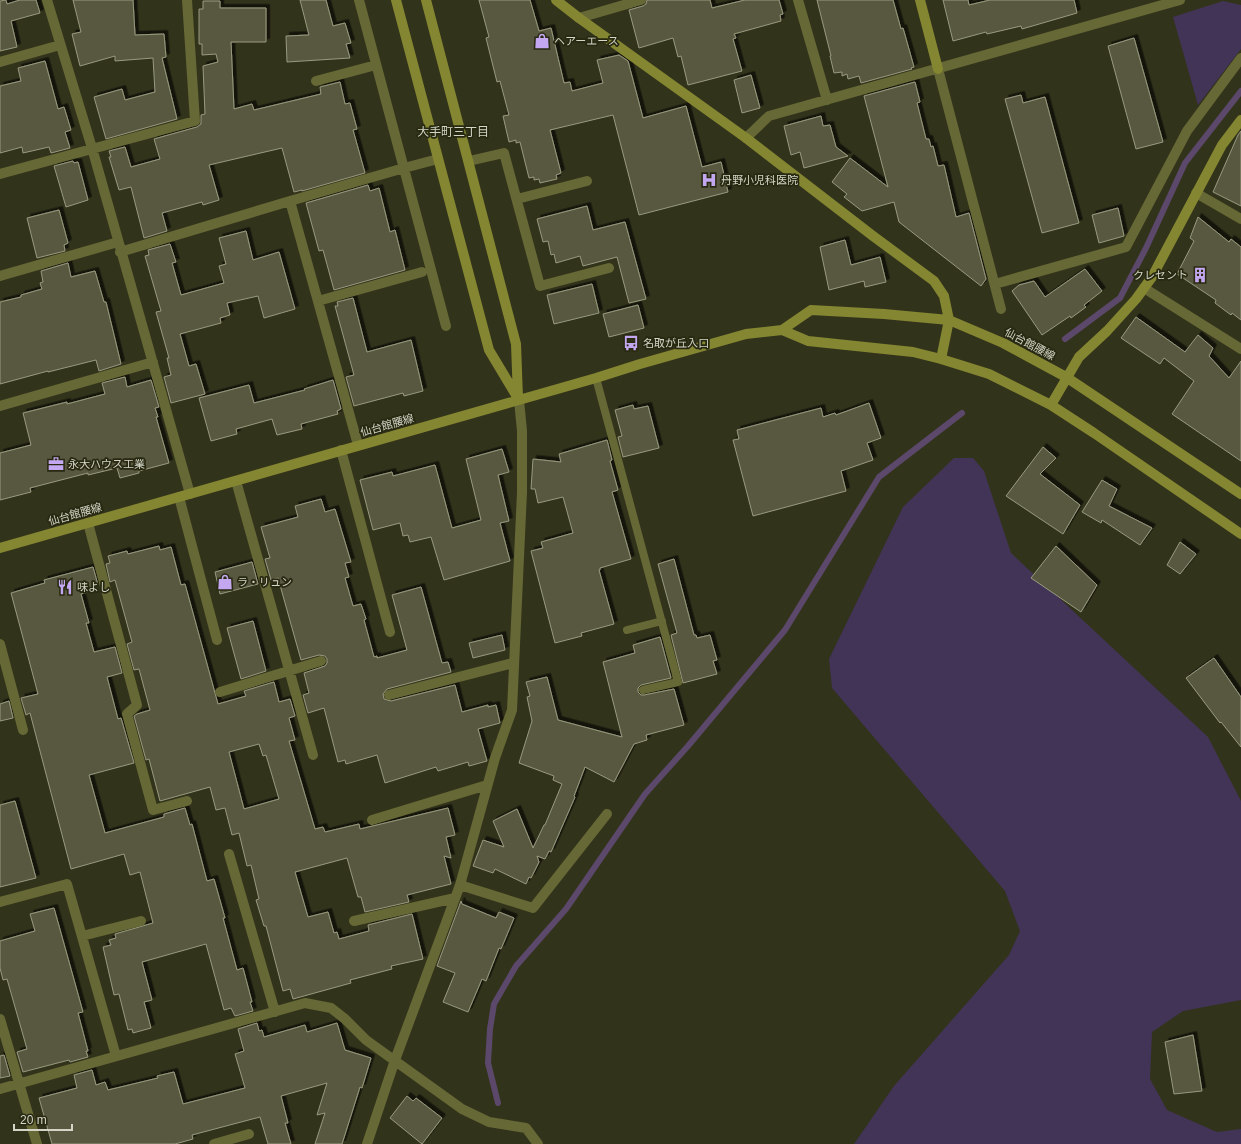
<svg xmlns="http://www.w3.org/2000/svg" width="1241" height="1144" font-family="Arial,'Noto Sans JP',sans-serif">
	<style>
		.green { fill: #423456 }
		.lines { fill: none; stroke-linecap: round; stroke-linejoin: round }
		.stream { stroke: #5b486a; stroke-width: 6 }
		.building { fill: #585940; stroke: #989a7f; fill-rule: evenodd; filter: url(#shadow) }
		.lane { stroke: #666836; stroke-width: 8 }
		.street { stroke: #666836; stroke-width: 10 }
		.secondary { stroke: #848631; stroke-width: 10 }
		.labels { text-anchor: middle; stroke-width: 3.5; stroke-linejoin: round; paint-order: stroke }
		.poi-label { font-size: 11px; fill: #d4d5c7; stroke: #282911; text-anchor: start }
		.street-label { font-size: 11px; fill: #d4d5c7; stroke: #282911 }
		.neighbourhood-label { font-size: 12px; fill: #d4d5c7; stroke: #282911 }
	</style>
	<defs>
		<filter id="shadow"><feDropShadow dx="3.5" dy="-3.5" stdDeviation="0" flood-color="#0009"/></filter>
	</defs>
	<rect width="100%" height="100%" fill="#32331b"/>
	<!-- green -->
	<path class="green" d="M1223,1L1241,5V49L1198,105L1173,17Z
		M954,458H973L984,471L1011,553L1208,737L1241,801V1000L1183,1011L1152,1032L1150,1079L1167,1110L1217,1132L1241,1129V1144H854L894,1086L1009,955L1020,931L1005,891L832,688L829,659L903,507Z"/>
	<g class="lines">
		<!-- stream -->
		<path class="stream" d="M1065,339L1120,298L1146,248L1185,163L1241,91
			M498,1103L488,1063L490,1029L494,1004L516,966L566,909L645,794L688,746L785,630L879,477L962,413"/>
	</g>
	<!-- building -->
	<path class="building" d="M6,0L7,4L20,0H36L40,13L11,21L17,47L0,51V1Z
		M73,0H133L135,35L164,34L166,57L162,58L177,119L106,139L94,97L122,89L125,100L155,92L153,58L115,61V56L80,66L72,34L81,32Z
		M300,0H326L333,26L345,23L351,43L346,44L350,58L287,62L286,36L309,35Z
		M479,0H530L539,31L551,28L564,83L570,82L572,91L603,83L597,60L619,55L628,61L643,118L686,106L702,167L721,162L728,192L639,215L613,115L550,130L561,173L556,175L557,179L540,183L539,179L534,180V177L529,178L520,142L516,143V140L509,142L503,116L509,115L500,81L497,82L486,38L489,37Z
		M647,0H710L712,8L745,0H779L783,14L780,15L781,21L734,34L736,38L733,39L742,71L688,85L681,56L678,57L673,38L639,48L629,10L643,6L646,4Z
		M817,0H893L901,29L903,28L914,67L911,68L912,69L861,83L859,76L848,79L847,74L842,76V72L834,73L830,56H831Z
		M943,0H968L969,5L990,0H1074L1077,13L1022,29L1021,26L987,34L986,32L953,41Z
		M203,1H220V8H266V42H231L234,109L252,104L254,110L321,94L320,87L340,82L345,104L350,103L357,129L353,130L365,173L302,191V190L294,192L282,148L209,165L219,200L203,205L202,202L162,213L167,231L144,238L131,187L119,190L109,157H111L109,151L125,147L131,167L160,159L154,139L197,127L201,124V115L205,114L203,66L218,62L216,54L202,55V44H199V9H203Z
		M1134,38L1163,142L1136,149L1108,46Z
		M45,61L58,109L64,107L71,130L65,132L70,148L51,153L49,147L23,153L22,147L0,153V86L21,81L18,68Z
		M751,75L760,108L742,113L734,80Z
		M915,82L920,102L917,103L926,139H929L931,147L933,146L938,166L944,165L956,217L969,213L986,279L981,286L899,222L894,202L862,211L844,197L847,194L832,182L850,158L888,187L864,96Z
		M1021,95L1023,103L1045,97L1079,223L1042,233L1005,99Z
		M821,116L823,126L830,125L836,147L848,156L804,168L800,152L791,155L784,126Z
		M1241,131V206L1213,192L1238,135Z
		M73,161L74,163L78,162L88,200L66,207L54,166Z
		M368,185L370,191L379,188L390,232L395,230L405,270L334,290L323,250L319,251L306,203Z
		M587,206L593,230L625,222L646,299L629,303L617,257L583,266L580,256L556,263L554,254L551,255L548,241L543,242L537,219Z
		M1118,208L1124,236L1099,243L1092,215Z
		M59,210L68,243L64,245L65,251L37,258L27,218Z
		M1198,217L1229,242L1231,239L1241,247V320L1232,313L1231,315L1215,303L1216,300L1177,274L1194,241L1190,238Z
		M246,231L253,260L279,252L295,309L264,318L258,296L227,303L230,315L220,318L221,323L180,334L189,366L196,364L205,394L171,403L164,377L171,375L167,358H169L156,312L161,311L145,256L149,255L148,250L170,244L176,262L172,263L181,295L224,283L219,266L226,264L219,238Z
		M845,240L851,265L880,257L886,282L865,287L864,281L829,290L820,247Z
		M68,263L71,277L95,271L104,302H106L121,364L99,371L96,360L48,372V371L0,384V302L21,297V295L42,289L40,283L43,282L41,271Z
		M1085,269L1102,291L1084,305L1086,307L1071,318L1070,316L1042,335L1012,291L1019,285L1034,281L1045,297Z
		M592,284L599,313L554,324L547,295Z
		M353,298L367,352L411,340L423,391L404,396L403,393L354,406L346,377L354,375L335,306H338L337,302Z
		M638,305L644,328L609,337L603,314Z
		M1136,317L1185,352L1198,335L1213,348L1209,356L1229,378L1241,361V461L1172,414L1194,381L1164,358L1160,364L1121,338Z
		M125,377L127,387L151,380L159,407L155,408L158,417H156L169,463L139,471V473L120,478L117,468L88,475V473L30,488L31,492L0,500V453L31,445L23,413L67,402V404L105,394L102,383Z
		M333,380L341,409L337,411L338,414L301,424L302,429L277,435L272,419L236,429L237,434L211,441L199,398L249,385L254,403L305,390L304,389Z
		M869,403L881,438L867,443L873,460L841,471L846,491L753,516L733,440L739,439L737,430L821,408L823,417L835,413L836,415Z
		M633,405L634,409L648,406L659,448L623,457L618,437L622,436L615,410Z
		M607,440L612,460L610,461L618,490L612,492L631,559L600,568V570H599L614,624L581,633L582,636L555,643L531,551L543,548L541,542L573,533L563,497L538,503L535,489H531L533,459L561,462L559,454Z
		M1043,447L1056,458L1040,474L1080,505L1063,534L1006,496Z
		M502,449L509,472L498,475L509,521L500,523L510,561L444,580L431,537L410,542L408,535L403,536L400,523L373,530L360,480L392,472L393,476L435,465L452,528L481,520L466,459Z
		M1102,480L1117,489L1109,506L1152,528L1140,545L1102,520L1101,523L1082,512Z
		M321,499L325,512L335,509L351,562L345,563L349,577L345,578L353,606L361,604L366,619L364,620L374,657L377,656V658L407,650L392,595L421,587L442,663L448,662L451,672L387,689L383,694L384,699L391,701L455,685L462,712L488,705V707L496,705L500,723L478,729L487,761L469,766L468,762L438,771L436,767L385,783L377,755L346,764L345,760L338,762L324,708L308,713L303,695L309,693L304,673L325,666L327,663V659L325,656L319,655L301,660L278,578L271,580L265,559L270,558L261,527L298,517L295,506Z
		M1180,542L1196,554L1180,574L1167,565Z
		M159,546L160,550L171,547L181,585L185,584L218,704L246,696L244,691L274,682L279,702L290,699L295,716L289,718L295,740L289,741L315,829L323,827L325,832L359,824L360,829L448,808L455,835L446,837L451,858L444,856L451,884L407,895L409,902L365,912L361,897H358L347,858L295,872L308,917L328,912L334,933L337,932L339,939L369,931L368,925L412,914L423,959L391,966L392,969L350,980L351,983L293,999L290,989L283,991L266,926H264L256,900L259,899L251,865L247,866L239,833L232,835L225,808L216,810L210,787L160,801L149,759L146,760L134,716L137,714L150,710L139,669L134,670L127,644L132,642L115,580L110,582L106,564L110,563L108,556L127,551L128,554ZM259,744L263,756L266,755L279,799L244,809L229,752Z
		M1056,546L1097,585L1081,612L1031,578Z
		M674,559L694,635H696L697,638L710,635L717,660L713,661L717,674L683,683L671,635L677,633L658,564Z
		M252,562L258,584L220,594L215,572Z
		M93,567L98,585L87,588L88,592L81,594L89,623H86L94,652L115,647L122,673L107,677L118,719L121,718L134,763L89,775L105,833L164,817V814L185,808L190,825L192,824L207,881L214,879L225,918H223L237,970L243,968L252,1002H250L253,1011L235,1016L231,1008L224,1010L206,944L142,962L152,1000L144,1002L151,1028L133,1033L132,1029L128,1030L119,994L114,995L103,947L111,945L109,940L116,938L115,934L153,923L140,872L130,875L124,854L71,869L30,713L26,715L21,698L38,694L11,593L45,583L44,580Z
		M253,621L266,671L241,679L227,628Z
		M502,635L505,650L473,658L469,643Z
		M660,637L671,678L641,685L638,688V692L641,695H644L674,689L684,725L646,735L647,740L634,744L614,782L585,767L574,796L575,797L551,852L549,851L545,859L537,856L539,862L531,878L529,877L526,884L495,869L493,873L473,866L483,840L504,847L493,821L517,809L533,848L544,825H545L562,784L553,780L554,776L519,763L532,721L527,697L530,696L526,682L547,677L558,720L622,737L603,662L635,653L633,645Z
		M1214,658L1241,697V747L1221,722L1220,723L1186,678Z
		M9,701L13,718L0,721V704Z
		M15,801L36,878L0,887V805Z
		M461,901L462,904L496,918L499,912L514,918L501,949L499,948L486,981L482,979L468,1012L443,1002L455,973L437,966Z
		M54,908L83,1012L78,1013L88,1051H86L88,1057L70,1062L69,1060L23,1072L17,1052L27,1049L7,979L3,980L0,968V941L35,931L30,914Z
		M257,1023L259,1031L262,1030L264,1037L305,1025L307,1032L337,1023L345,1050L371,1058L362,1088L360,1087L342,1144H315L325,1113L317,1115L327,1083L281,1096L288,1123H285L291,1144H268L260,1117L192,1135L193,1139L175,1144H52L39,1098L77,1088L74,1075L92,1070L96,1085L105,1082L108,1090L158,1078L157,1076L174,1072L183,1104L245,1088L235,1054L244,1051L238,1029Z
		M1193,1035L1202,1091L1174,1094L1165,1042Z
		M4,1055L10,1076L0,1078V1056Z
		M407,1096L413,1101L416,1098L442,1118L422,1144L390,1118Z"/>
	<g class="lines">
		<!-- lane -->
		<path class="lane" d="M596,378L678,682L643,690
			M627,630L662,621"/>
		<!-- street -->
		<path class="street" d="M47,0L92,148L190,494
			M359,0L446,326
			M798,0L827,100
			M579,18L641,0
			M0,62L60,45
			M938,69L1001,309
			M316,81L376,65
			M746,138L769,116L1180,0
			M469,161L504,153L540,286L609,268
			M0,174L195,121L187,0
			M1196,193L1241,219
			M517,199L587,181
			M290,201L404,168L438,159
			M120,252L290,201L358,445
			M0,276L118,242
			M995,284L1126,247L1187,131L1241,58
			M1144,288L1241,349
			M318,301L422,272
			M0,406L153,362
			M341,450L390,632
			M236,481L313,755
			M179,497L217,640
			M88,523L137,705L127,714L153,810L187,801
			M0,644L23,730
			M220,692L321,661
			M389,695L513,663
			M372,820L487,785
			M229,854L275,1012
			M460,885L533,908L607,814
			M0,902L67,884L116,1056
			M354,921L455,898
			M82,936L141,921
			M0,1019L37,1144
			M0,1089L305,1003L331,1008L345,1019L366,1040L462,1109L489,1122L526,1128L538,1144
			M214,1144L249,1134
			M367,1144L395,1060L460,885L495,758L512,710L522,492V431L519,400"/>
		<!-- secondary -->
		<path class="secondary" d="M396,0L489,350L519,400
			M426,0L516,344L518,398
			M556,0L579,18L746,138L873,236L934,281L944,296L949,320L941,359
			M920,0L938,69
			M782,330L808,341L913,352L941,359L989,374L1051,405L1094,433L1241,534
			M1051,405L1079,357L1107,331L1136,299L1152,277L1222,145L1241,120
			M0,548L596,378L640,364L746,334L782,330L811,310L884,314L949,320L1003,343L1066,377L1241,494"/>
	</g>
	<!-- icons -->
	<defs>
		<symbol id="shop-bare" viewBox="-9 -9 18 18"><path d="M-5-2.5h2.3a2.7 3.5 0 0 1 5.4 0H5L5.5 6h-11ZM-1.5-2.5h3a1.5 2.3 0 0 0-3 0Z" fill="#c4a7f1" stroke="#282911" stroke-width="2.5" paint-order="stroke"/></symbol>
		<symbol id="hospital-bare" viewBox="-9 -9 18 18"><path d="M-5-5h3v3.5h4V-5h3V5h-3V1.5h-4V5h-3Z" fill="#c4a7f1" stroke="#282911" stroke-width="2.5" paint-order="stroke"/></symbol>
		<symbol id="building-bare" viewBox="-9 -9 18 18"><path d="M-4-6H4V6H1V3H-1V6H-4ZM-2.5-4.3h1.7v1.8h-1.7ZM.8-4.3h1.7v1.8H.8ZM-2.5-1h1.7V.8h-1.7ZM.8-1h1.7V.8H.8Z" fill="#c4a7f1" stroke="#282911" stroke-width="2.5" paint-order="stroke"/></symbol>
		<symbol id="bus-bare" viewBox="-9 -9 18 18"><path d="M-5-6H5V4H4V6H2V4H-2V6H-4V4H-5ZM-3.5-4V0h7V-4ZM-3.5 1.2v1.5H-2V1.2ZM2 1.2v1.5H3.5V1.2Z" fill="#c4a7f1" stroke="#282911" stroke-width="2.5" paint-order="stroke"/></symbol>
		<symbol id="office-bare" viewBox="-9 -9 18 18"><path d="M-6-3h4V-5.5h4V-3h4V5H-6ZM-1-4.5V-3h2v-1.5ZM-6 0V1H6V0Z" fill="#c4a7f1" stroke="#282911" stroke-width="2.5" paint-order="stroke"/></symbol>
		<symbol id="restaurant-bare" viewBox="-9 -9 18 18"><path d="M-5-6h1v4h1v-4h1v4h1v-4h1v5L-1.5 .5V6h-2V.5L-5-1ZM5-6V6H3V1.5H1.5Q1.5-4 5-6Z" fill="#c4a7f1" stroke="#282911" stroke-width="2.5" paint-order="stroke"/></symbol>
	</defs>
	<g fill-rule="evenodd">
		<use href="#shop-bare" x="531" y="30" width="22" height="22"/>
		<use href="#hospital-bare" x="698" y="169" width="22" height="22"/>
		<use href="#building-bare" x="1189" y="264" width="22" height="22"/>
		<use href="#bus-bare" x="620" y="332" width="22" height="22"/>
		<use href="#office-bare" x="45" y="453" width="22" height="22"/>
		<use href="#shop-bare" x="214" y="571" width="22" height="22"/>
		<use href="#restaurant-bare" x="54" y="576" width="22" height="22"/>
	</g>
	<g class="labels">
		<!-- poi labels -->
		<g class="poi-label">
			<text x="554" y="45">ヘアーエース</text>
			<text x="721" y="184">丹野小児科医院</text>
			<text x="1188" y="279" text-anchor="end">クレセント</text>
			<text x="643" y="347">名取が丘入口</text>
			<text x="68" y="468">永大ハウス工業</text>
			<text x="237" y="586">ラ・リュン</text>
			<text x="77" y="591">味よし</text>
		</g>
		<!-- street labels -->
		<g class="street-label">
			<text transform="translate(1030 344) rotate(28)" y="4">仙台館腰線</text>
			<text transform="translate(387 425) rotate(-16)" y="4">仙台館腰線</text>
			<text transform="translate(75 514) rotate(-16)" y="4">仙台館腰線</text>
		</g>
		<!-- neighbourhood labels -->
		<g class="neighbourhood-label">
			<text x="453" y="136">大手町三丁目</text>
		</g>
	</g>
	<!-- scale -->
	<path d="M14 1124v6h58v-6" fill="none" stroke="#d4d5c7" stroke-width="2"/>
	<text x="20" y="1124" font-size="12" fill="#d4d5c7" stroke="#282911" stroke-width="3" paint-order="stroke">20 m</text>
</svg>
